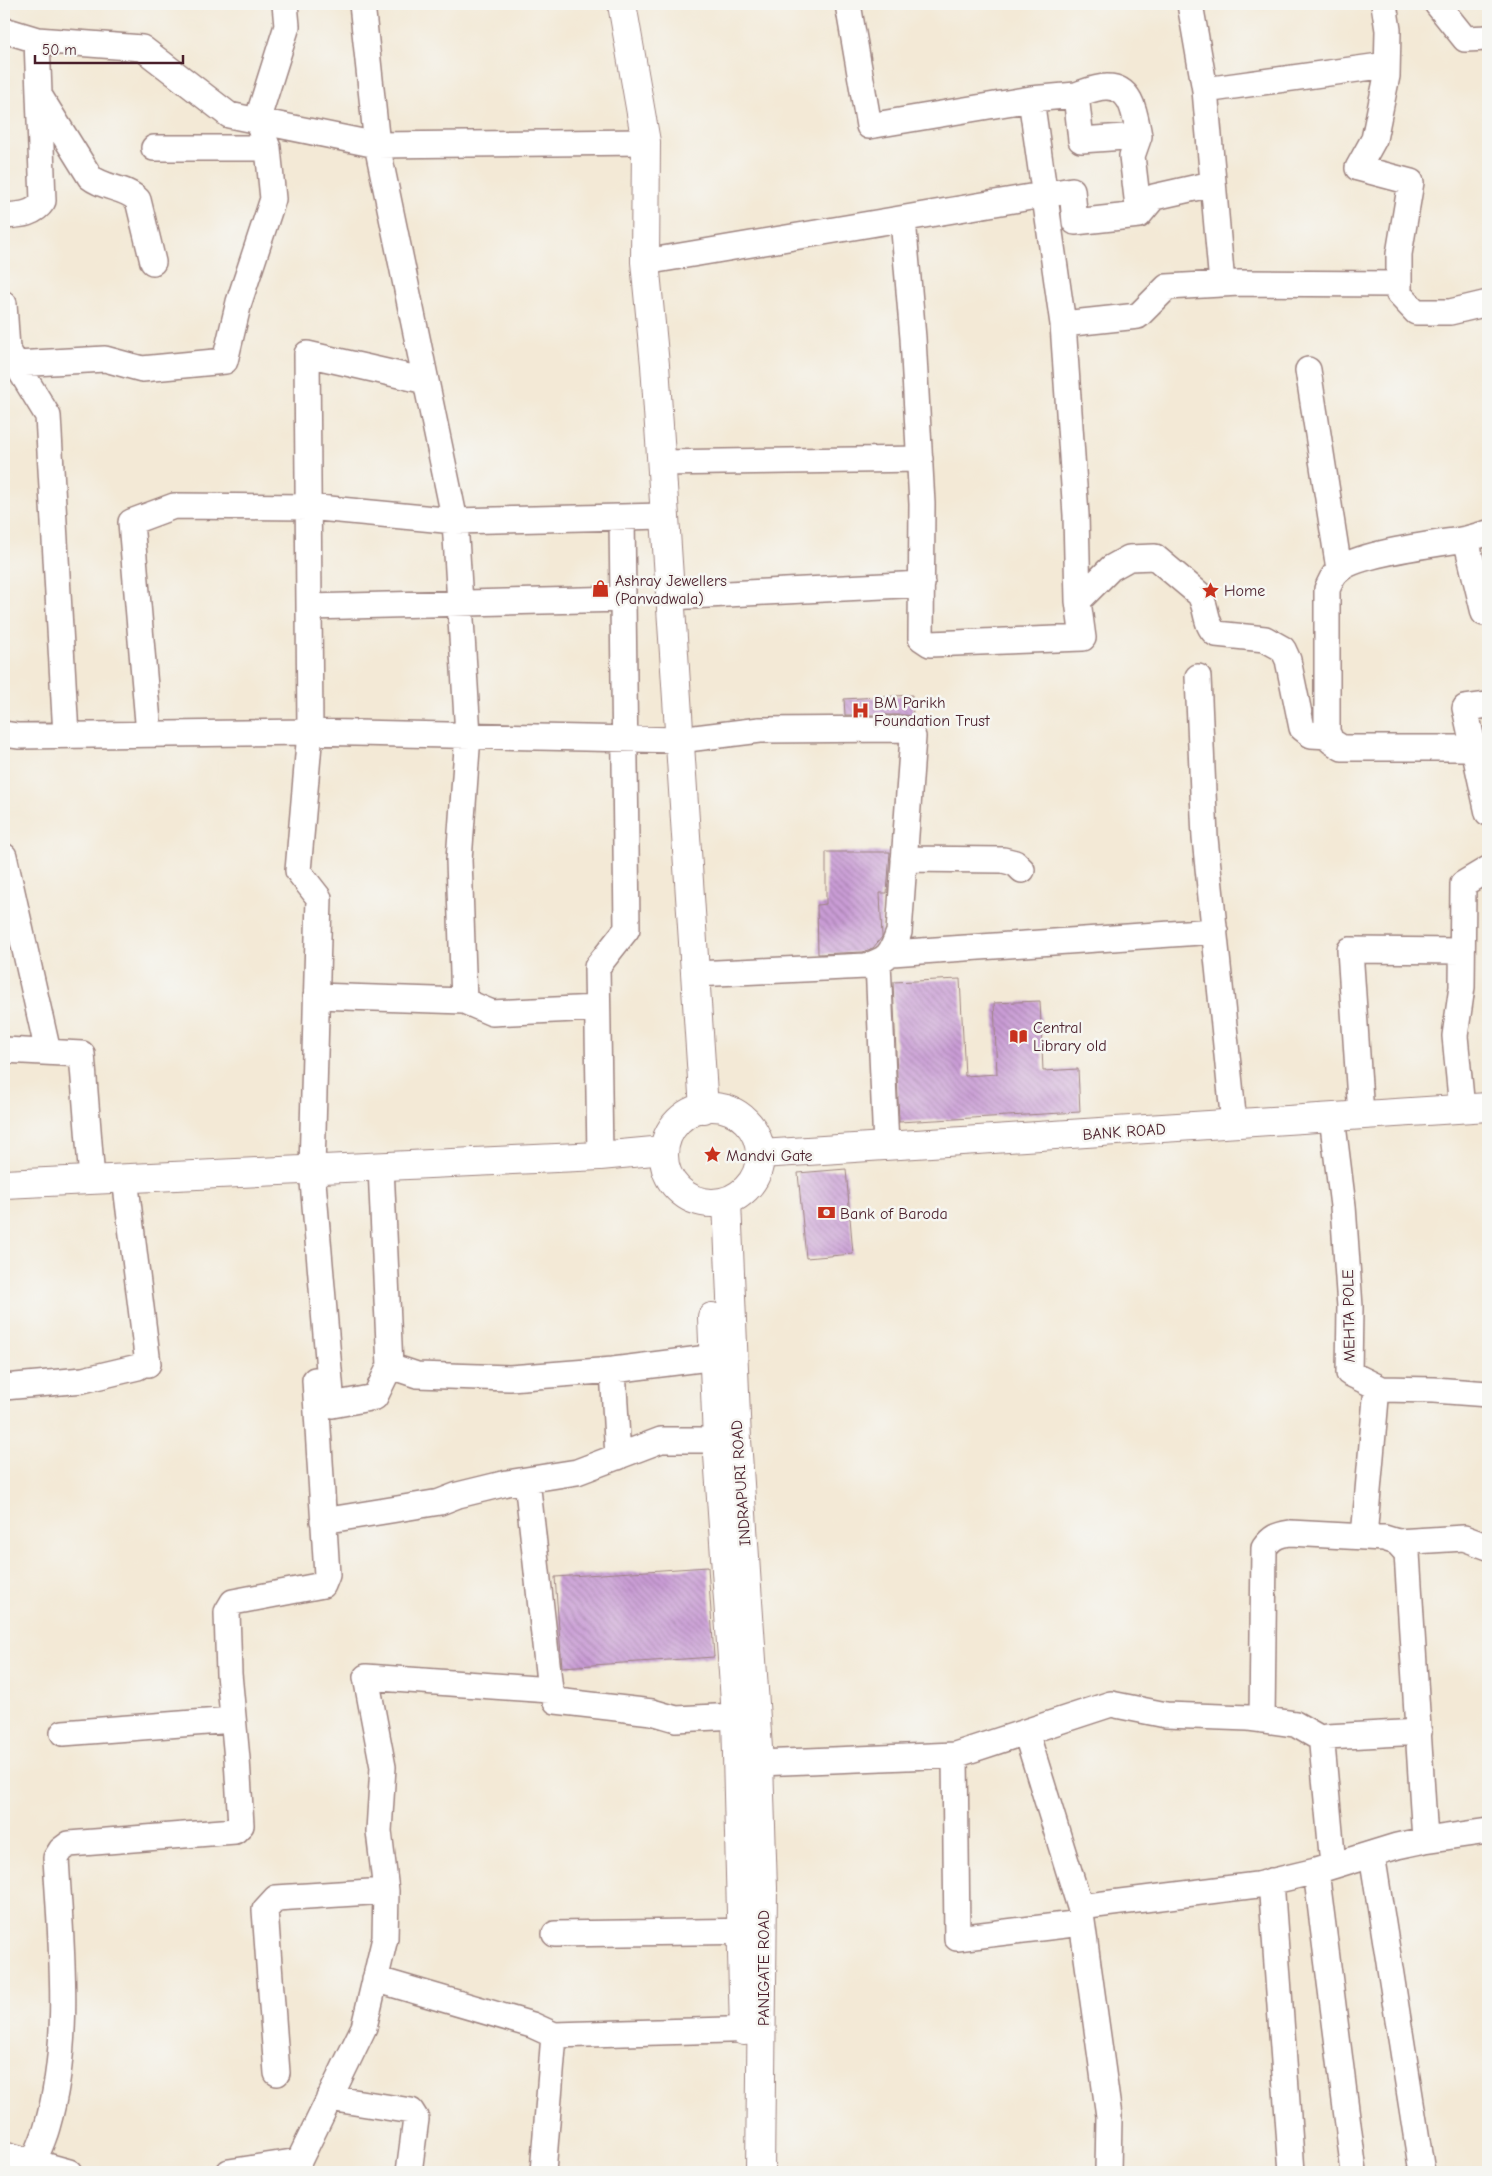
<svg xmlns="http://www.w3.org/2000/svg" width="1492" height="2176" font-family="'Comic Neue',sans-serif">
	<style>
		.building { fill: url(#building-back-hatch) }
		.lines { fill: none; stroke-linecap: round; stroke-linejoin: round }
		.minor-casing { stroke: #9e8480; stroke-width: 28 }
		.major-casing { stroke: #9e8480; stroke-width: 30 }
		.minor { stroke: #fff; stroke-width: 25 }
		.major { stroke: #fff; stroke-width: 28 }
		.labels { text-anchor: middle; stroke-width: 5; stroke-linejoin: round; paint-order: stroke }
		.poi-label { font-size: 16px; fill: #4a1f2b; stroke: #f6f6f2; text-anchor: start }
		.street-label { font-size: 16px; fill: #4a1f2b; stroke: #f6f6f2 }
	</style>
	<defs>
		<pattern id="building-back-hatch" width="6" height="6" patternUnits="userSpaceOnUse" patternTransform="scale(1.25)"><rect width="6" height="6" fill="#c99cd5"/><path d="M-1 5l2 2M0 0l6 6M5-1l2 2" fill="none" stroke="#a57fad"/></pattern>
	</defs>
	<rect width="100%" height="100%" fill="#f6f6f2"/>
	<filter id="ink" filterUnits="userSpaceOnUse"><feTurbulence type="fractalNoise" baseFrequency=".02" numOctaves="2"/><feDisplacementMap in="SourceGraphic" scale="10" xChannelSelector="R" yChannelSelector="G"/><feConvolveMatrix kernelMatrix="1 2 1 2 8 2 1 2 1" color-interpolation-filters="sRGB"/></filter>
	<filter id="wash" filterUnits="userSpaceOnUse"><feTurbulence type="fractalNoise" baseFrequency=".0096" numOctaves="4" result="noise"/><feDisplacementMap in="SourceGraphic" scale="20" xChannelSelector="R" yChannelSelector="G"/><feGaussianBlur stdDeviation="1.12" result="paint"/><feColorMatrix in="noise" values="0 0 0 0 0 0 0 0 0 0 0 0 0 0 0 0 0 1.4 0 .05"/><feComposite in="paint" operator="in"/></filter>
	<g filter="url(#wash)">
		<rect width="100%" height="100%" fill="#f3e9d6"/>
		<g id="blocks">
			<!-- building -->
			<path class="building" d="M912,695L913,717L905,715H845L844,699Z
				M826,852H890L887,893H880L882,937L873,948L863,952L818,954L817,905L826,904Z
				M960,979L965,1076L997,1074L994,1003L1040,1001L1043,1071L1078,1069L1080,1112L899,1122L893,982Z
				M846,1169L853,1254L806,1258L798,1173Z
				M708,1567L714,1657L562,1667L555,1577Z"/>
		</g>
	</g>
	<g filter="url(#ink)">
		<use href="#blocks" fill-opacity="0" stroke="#9e8480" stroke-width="1"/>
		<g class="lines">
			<defs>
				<path id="minor" d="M362,4L377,145L455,521L468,735L459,860L464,1001
					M848,4L869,126L1031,99L1063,324L1138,316L1167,287L1239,283L1399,284
					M1190,4L1205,90L1387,65
					M1384,4L1388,30L1387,76L1374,139L1358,168L1411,182L1399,254V294L1416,312H1450L1488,303
					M1437,4L1465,39L1488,38
					M4,30L37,40L142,48L229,115L377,145L646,142
					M1205,90L1222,284
					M39,95L90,177C105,189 126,187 138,200L153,262
					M1076,95C1085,92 1096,87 1106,87C1133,86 1135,116 1139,136
					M1031,99L1076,95L1081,140L1139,136L1132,156L1139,215L1154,197L1212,184
					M154,148H268
					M4,216C19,215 34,215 43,201L37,40
					M903,219L913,338L922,504L921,638L930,644L1083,638L1078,601L1076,515L1063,324
					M645,262L1072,190L1075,222L1139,215
					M4,304L7,349L48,416L66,735
					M16,364L105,359L142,369L225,361L239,302L273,199L268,148L257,121L287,26L285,4
					M1308,370L1339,569
					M661,463L920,459
					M1488,533L1466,539L1484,613L1488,612
					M1466,539C1437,544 1358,553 1339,570C1333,574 1330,583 1327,589V732L1331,741L1342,748H1474
					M670,597L922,584
					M1078,601L1111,568L1129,558L1155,557L1199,594C1208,607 1204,624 1216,634L1265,639L1283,649L1288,660L1302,728L1311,735L1329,736
					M309,607L623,599
					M1198,677L1205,838L1234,1124
					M1488,705L1465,708L1488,813
					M4,734L18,736L310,732L679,740L760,730L905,729L913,737L899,932C891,954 889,959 866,966L695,974
					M149,734L131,522L174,506L308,507L455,521L664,516
					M4,856L48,1052
					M904,859L1003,860L1015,863L1022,870
					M892,953L1215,931
					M878,962L886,1146
					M316,996L464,1001L492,1013L597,1008
					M4,1050L82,1054L92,1180
					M1462,1109L1455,1036L1462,987L1463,884L1488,869
					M1361,1115L1350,950L1462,951
					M1332,1117L1343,1206L1350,1307L1349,1373L1382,1389L1434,1390L1488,1394
					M600,1156L597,967L627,929L622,517
					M381,1167L390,1366L417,1375L510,1378L613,1370L732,1355
					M125,1178L148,1364
					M390,1366L375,1397L332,1405L312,1170L319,898L298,871L310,732L307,354L426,381
					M613,1370L618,1457
					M4,1387L83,1380L138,1367
					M323,1521L440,1502L458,1495L507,1483L577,1472L661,1440H737
					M1364,1537L1377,1387
					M1397,1542L1464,1538L1488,1547
					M550,1690L556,1701L652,1712L676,1719L736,1716
					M1262,1720L1264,1548C1272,1537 1277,1535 1290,1533L1384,1538L1397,1542L1407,1553L1425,1840
					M1026,1732L1080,1907
					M63,1733L233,1720
					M955,1755L957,1938L1082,1923
					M759,1763L955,1755L1111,1704L1166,1715L1249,1718L1295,1724L1323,1740
					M1372,1854L1422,2172
					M1333,1865L1322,1745L1323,1740L1327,1737L1419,1732
					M1316,1871L1354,2172
					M1271,1881L1292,2172
					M555,1934L760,1931
					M375,1979L532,2025L554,2035L543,2172
					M554,2035L762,2029
					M277,2073L265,1910L276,1898L386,1891
					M329,2098L411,2111L416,2119L409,2172
					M4,2154L69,2172
					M29,2172C35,2157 43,2142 47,2127C72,2040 61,1946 56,1858L61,1850L69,1844L235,1831L241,1825L237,1759L229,1674L227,1612L233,1602L323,1585L327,1575L315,1380
					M229,2172L299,2161
					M296,2172L299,2161L364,2027L385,1938L386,1891L379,1831L383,1767L366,1677L550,1690L527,1480
					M1108,2172L1109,2116L1080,1907L1257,1885L1316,1871L1397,1846L1425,1840L1488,1831"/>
				<path id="major" d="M622,4L646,142L645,262L655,365L704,1109
					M664 1155a48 48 0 1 1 96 0a48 48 0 1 1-96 0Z
					M761,1154L1488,1107
					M4,1184L600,1156L664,1150
					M727,1202L737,1440L759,1763L763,1888L760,2172
					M712,1317L717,1440L736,1716L744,2031"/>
			</defs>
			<!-- minor casing -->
			<use href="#minor" class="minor-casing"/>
			<!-- major casing -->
			<use href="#major" class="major-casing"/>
			<!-- minor -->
			<use href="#minor" class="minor"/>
			<!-- major -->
			<use href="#major" class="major"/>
		</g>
	</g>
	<!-- icons -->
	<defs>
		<symbol id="shop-bare" viewBox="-9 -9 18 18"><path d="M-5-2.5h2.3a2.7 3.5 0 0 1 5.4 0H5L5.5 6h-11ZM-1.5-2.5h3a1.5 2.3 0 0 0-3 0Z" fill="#c8321e" stroke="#f6f6f2" stroke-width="2.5" paint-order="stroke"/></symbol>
		<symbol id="sight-bare" viewBox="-9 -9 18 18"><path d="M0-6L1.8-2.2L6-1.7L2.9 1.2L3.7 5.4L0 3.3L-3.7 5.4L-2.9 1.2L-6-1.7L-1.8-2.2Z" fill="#c8321e" stroke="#f6f6f2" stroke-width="2.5" paint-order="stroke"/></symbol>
		<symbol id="hospital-bare" viewBox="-9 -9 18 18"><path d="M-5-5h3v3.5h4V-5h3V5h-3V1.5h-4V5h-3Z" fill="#c8321e" stroke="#f6f6f2" stroke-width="2.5" paint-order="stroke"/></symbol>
		<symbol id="library-bare" viewBox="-9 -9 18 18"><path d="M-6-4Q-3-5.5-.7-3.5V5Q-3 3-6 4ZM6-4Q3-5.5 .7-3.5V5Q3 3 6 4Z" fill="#c8321e" stroke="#f6f6f2" stroke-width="2.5" paint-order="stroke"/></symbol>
		<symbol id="bank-bare" viewBox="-9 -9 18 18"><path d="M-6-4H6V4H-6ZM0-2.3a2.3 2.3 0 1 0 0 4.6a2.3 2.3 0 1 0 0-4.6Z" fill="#c8321e" stroke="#f6f6f2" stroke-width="2.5" paint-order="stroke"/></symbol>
	</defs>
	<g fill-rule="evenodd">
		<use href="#shop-bare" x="588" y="576" width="25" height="25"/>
		<use href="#sight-bare" x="1198" y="578" width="25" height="25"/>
		<use href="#hospital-bare" x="848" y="698" width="25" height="25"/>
		<use href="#library-bare" x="1006" y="1024" width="25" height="25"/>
		<use href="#sight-bare" x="700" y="1142" width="25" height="25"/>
		<use href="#bank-bare" x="814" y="1200" width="25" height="25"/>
	</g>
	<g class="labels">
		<!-- poi labels -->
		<g class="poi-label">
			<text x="615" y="586">Ashray Jewellers<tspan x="615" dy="18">(Panvadwala)</tspan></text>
			<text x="1224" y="596">Home</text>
			<text x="874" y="708">BM Parikh<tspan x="874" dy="18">Foundation Trust</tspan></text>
			<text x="1033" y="1033">Central<tspan x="1033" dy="18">Library old</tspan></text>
			<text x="726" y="1161">Mandvi Gate</text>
			<text x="840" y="1219">Bank of Baroda</text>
		</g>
		<!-- street labels -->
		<g class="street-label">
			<text transform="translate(1124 1131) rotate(-4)" y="6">BANK ROAD</text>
			<text transform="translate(1348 1316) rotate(-91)" y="6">MEHTA POLE</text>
			<text transform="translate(740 1483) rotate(-94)" y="6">INDRAPURI ROAD</text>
			<text transform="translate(763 1968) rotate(-90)" y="6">PANIGATE ROAD</text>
		</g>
	</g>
	<!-- margin -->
	<rect width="1492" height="2176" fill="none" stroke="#f6f6f2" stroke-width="20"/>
	<!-- scale -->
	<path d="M35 55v8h148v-8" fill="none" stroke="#4a1f2b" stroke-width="2.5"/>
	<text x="42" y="55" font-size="15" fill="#4a1f2b" stroke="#f6f6f2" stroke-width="4" paint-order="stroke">50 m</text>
</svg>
